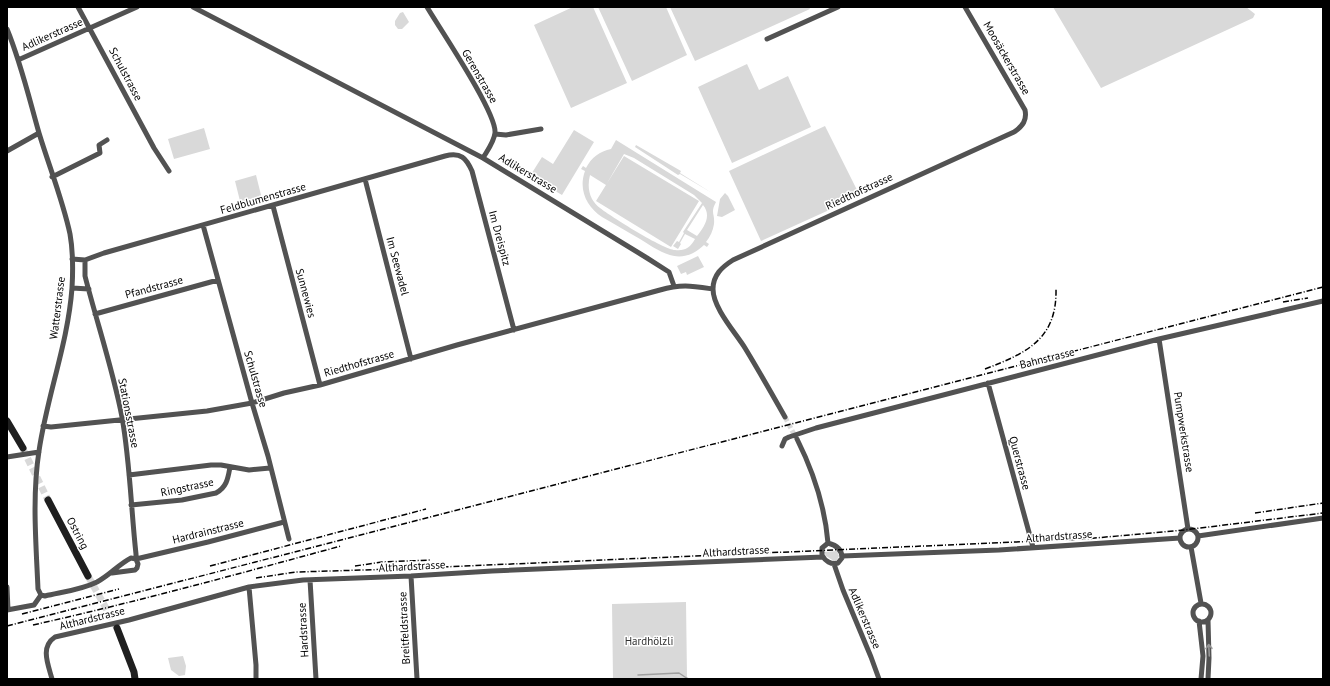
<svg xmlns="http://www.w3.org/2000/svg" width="1330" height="686" font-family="'PT Sans',sans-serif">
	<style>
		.green { fill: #d9d9d9; fill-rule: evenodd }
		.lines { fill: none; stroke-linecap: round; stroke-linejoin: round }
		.stream { stroke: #a0a0a0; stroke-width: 1.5 }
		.minor-tunnel { stroke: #d9d9d9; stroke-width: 5; stroke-dasharray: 5 2.5; stroke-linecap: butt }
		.secondary-tunnel { stroke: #d9d9d9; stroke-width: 7; stroke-dasharray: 7 3.5; stroke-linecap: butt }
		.minor { stroke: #525252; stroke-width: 5 }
		.secondary { stroke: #1f1f1f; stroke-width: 7 }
		.rail { stroke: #000; stroke-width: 1.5; stroke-dasharray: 6 2 1 2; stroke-linecap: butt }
		.oneway { stroke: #979797 }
		.labels { text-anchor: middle; stroke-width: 3; stroke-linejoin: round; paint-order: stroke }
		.street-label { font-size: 11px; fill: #000; stroke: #fff }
		.park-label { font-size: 11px; fill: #303030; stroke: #fff }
	</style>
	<rect width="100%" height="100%" fill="#fff"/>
	<!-- green -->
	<path class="green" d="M573,7H593L627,83L571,108L534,25Z
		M598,7H666L687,55L632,81Z
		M670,7H809L810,9L695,61Z
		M1053,7H1246L1255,14L1253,18L1101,88Z
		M403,12L409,22L402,29H398L395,25V21L400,13Z
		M747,64L759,90L788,76L811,127L732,163L698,87Z
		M825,126L860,196L761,241L729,171Z
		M204,128L210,149L174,159L168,139Z
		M574,130L594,142L562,195L530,176L542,157L553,164Z
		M616,140L716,202C710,213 715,213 714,224C713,231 710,237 706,242L709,244L707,247L704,245C681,267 662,253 640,239C627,232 615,224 602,217C587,207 578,190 585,171L581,169L583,166L586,168C591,158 600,151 611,149ZM624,154L634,158L694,195L702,203L683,232L684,233L679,242L677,241L673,246L678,249L681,244L680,243L685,234L695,239C690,248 685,251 675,250C664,250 610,216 600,208C597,206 594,202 592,199C588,191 588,183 590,175L606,185ZM703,205C712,216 704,227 697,236L687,230Z
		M636,145L681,171L680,173L712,193L680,174L678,175L635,147Z
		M624,156L699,201L671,247L596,201Z
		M256,175L262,199L241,205L235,181Z
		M725,193L728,196L735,210L722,217L717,216L720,199Z
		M698,256L704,267L687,275L686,272L681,274L677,266Z
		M837,551L839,556L837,560L834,561L826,556L824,552Z
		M686,602L687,677L690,679H613L612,604Z
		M183,656L186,666L185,675L179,676L171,670L168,658Z"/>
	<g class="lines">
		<!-- stream -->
		<path class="stream" d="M638,675L679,673L688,679"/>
		<!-- minor-tunnel -->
		<path class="minor-tunnel" d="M785,417L796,438"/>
		<!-- secondary-tunnel -->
		<path class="secondary-tunnel" d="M23,449L48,500
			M88,576L117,628"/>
		<!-- minor -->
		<path class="minor" d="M78,7L154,148L169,171
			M193,7L483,158L647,258L669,272L674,286
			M427,7C440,29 497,113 495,133C494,142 487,151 483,158
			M7,29C21,63 29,98 39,133C49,166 63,201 70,234C73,251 73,271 72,288C68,343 47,396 39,451C32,496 36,543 38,589L41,595
			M767,39L838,7
			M18,60L137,7
			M495,134L506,135L541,129
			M7,151L39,133
			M52,177L100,153L99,145L107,140
			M365,179L411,359
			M273,206L320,385
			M203,225L252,403L268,456L289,539
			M72,259L85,260L104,253L445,156C461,152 466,158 472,171L514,330
			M85,260V276C97,323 113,370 122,417C130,462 131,509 136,554V559
			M72,288L89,289
			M95,314L218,280
			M1159,339L1188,529
			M988,383L1033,547
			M785,417C772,394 759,371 745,348C735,332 713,308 713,289C713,275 722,267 733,260L1014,132C1023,126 1027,120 1025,110L965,7
			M43,426L51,427L207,411L252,403L284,393L320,385L457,345L660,290C681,284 692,286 713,289
			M797,439C813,471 825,507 828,543
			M782,446L785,439L789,437L816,428L1159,339L1323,301
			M7,457L39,452
			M129,475L211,465H221L249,470L270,468
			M131,505L182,500L216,493C227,487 228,478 230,467
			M1180 538a9 9 0 1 1 18 0a9 9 0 1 1-18 0Z
			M1198,536L1323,518
			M828,543C836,545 842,549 842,558L838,563C831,565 825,561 822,555V548Z
			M1191,547L1201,603
			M842,556L999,550L1180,538
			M834,564L843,590L871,657L879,679
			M112,573L135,570L137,568L138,564L136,559
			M411,576L417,679
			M310,580L316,679
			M7,587L8,610
			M249,587L256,665V679
			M41,595L45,596C62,592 81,590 97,582C110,575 119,564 131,558L136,559L208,542L284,522
			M1193 613a9 9 0 1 1 18 0a9 9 0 1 1-18 0Z
			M7,610L34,605L41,595
			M1208,620L1209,658L1208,679
			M1199,621L1203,656L1201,679
			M52,679C48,664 40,647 55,637L129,620L249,587L303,580L411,576L492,571L823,557"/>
		<!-- secondary -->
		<path class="secondary" d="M7,421L23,448
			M48,500L88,576
			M117,628L134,672L135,679"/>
		<!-- rail -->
		<path class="rail" d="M1283,302L1308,298
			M985,369C1027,353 1057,339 1056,289
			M1255,513L1323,503
			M210,566L426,509
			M355,566L382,562L431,560
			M256,578L296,572L397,569L1084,539L1184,530L1323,513
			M22,614L119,589
			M33,625C136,602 238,574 341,546
			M7,626L1323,287"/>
	</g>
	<!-- one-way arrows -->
	<defs><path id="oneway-shaft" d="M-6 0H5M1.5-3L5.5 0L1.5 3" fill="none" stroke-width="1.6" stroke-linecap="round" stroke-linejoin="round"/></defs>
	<use class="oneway" href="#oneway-shaft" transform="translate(1209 650) rotate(-93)"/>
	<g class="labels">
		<!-- street labels -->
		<g class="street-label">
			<text transform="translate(52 34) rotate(-24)" y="4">Adlikerstrasse</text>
			<text transform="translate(1007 58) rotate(60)" y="4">Moosäckerstrasse</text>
			<text transform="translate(126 74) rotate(62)" y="4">Schulstrasse</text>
			<text transform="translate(480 76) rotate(60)" y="4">Gerenstrasse</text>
			<text transform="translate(528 173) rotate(31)" y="4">Adlikerstrasse</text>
			<text transform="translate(859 191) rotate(-25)" y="4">Riedthofstrasse</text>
			<text transform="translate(263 198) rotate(-16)" y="4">Feldblumenstrasse</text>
			<text transform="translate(500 238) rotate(75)" y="4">Im Dreispitz</text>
			<text transform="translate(398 266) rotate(75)" y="4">Im Seewadel</text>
			<text transform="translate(154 287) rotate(-15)" y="4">Pfandstrasse</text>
			<text transform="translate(306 293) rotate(75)" y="4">Sunnewies</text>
			<text transform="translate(57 308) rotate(-83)" y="4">Watterstrasse</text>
			<text transform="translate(1047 358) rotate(-14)" y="4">Bahnstrasse</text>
			<text transform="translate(359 363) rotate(-16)" y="4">Riedthofstrasse</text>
			<text transform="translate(256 379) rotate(74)" y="4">Schulstrasse</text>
			<text transform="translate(129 413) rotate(79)" y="4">Stationsstrasse</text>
			<text transform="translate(1184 432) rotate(81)" y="4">Pumpwerkstrasse</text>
			<text transform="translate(1020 463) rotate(75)" y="4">Querstrasse</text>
			<text transform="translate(187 487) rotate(-12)" y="4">Ringstrasse</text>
			<text transform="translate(208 531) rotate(-14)" y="4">Hardrainstrasse</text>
			<text transform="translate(78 533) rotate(62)" y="4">Ostring</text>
			<text transform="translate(1059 536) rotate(-4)" y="4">Althardstrasse</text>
			<text transform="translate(736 551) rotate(-3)" y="4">Althardstrasse</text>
			<text transform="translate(412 566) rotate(-3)" y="4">Althardstrasse</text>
			<text transform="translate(92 618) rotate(-14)" y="4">Althardstrasse</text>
			<text transform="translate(865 618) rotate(67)" y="4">Adlikerstrasse</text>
			<text transform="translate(404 628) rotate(-93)" y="4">Breitfeldstrasse</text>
			<text transform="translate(303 630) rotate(-93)" y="4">Hardstrasse</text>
		</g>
		<!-- park labels -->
		<g class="park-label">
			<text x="649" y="645">Hardhölzli</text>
		</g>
	</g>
	<!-- border -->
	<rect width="1330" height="686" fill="none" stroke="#000000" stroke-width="16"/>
</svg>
